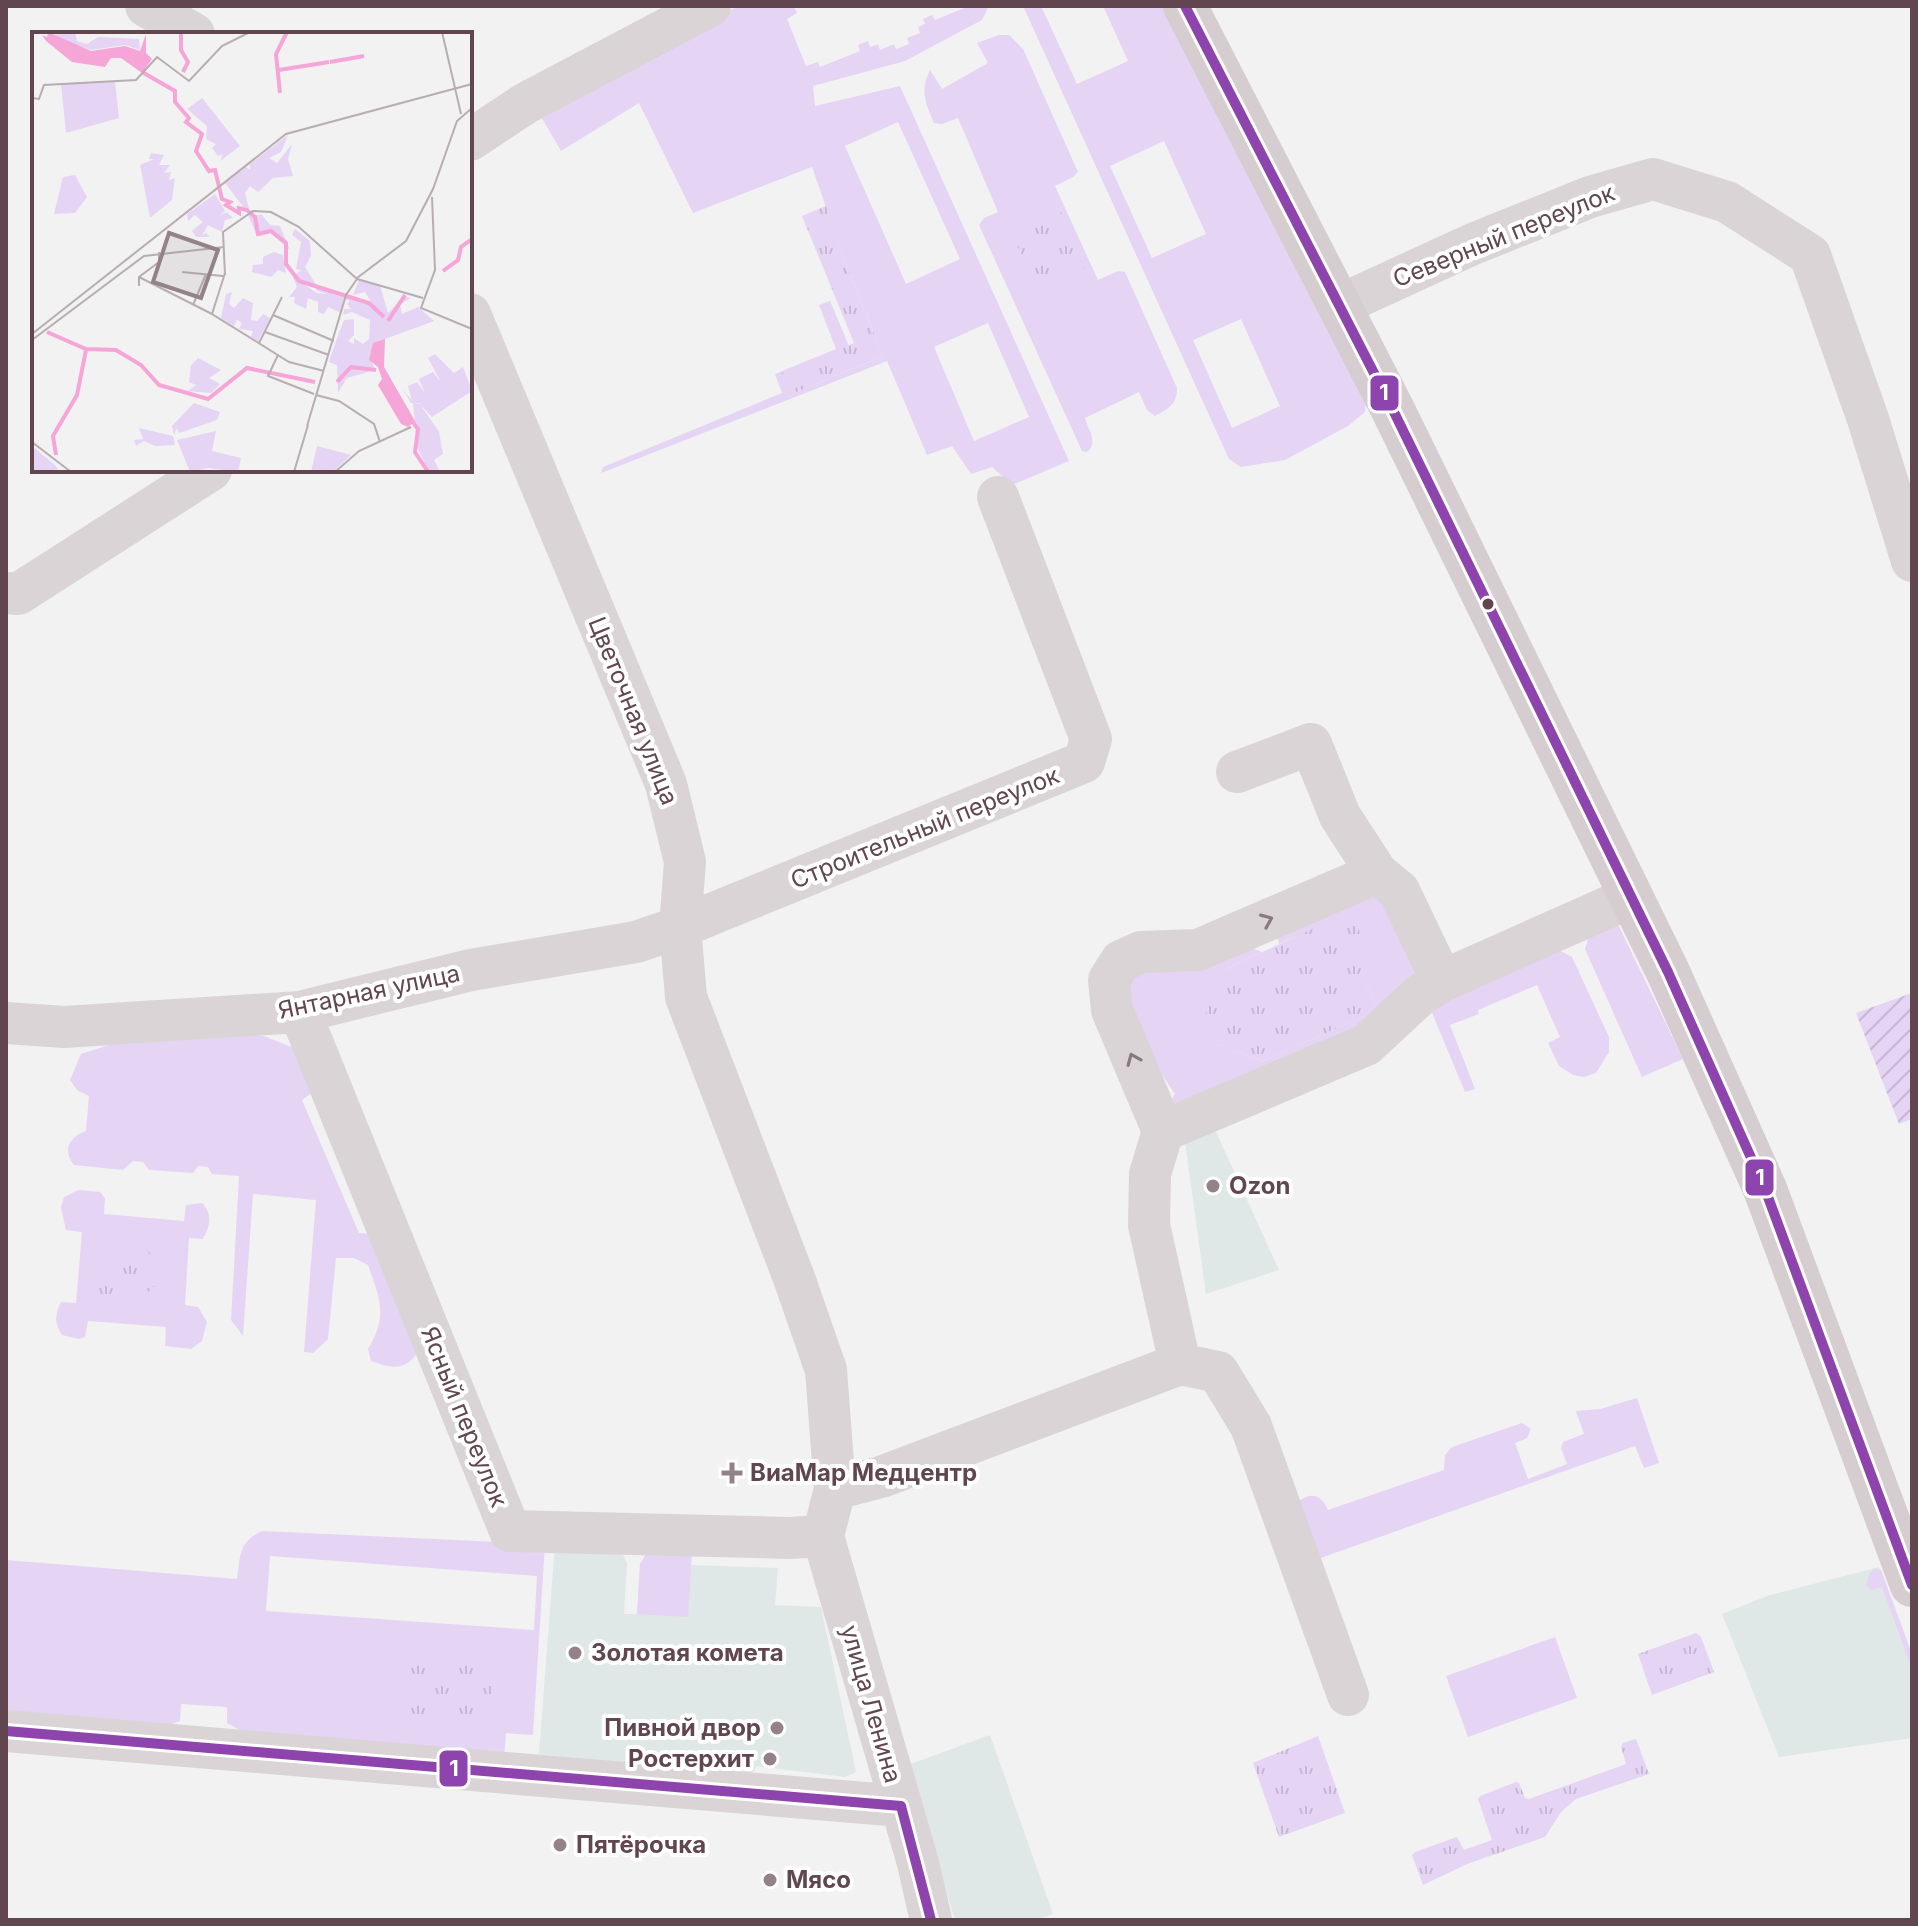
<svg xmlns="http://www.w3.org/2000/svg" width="1918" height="1926" font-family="Inter,sans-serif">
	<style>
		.commercial { fill: #e0e7e7 }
		.grass { fill: #e5d4f4; fill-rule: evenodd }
		.park { fill: url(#park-tufts) }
		.garden { fill: url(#garden-furrows) }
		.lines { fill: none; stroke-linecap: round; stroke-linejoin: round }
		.minor { stroke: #dad4d7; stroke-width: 42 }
		.major { stroke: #d5cdd0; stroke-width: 44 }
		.bus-1-casing { stroke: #fff; stroke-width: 16 }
		.bus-1 { stroke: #8e44ad; stroke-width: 10 }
		.oneway { stroke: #8b787f }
		.bus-dot { fill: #614650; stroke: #fff; stroke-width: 3 }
		.poi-dot { fill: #948289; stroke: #fff; stroke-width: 3 }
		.labels { text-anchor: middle; stroke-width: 8; stroke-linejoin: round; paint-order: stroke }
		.street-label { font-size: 24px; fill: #614650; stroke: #fff }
		.poi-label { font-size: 24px; font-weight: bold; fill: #614650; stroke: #fff; text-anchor: start }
		.inset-river { fill: none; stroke: #f5a5d7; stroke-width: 4 }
		.inset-road { fill: none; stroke: #b8adb1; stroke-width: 2 }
		.view { fill: #948289; fill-opacity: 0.15; stroke: #948289; stroke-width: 4 }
		.inset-edge { fill: none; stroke: #614650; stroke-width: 4 }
		.line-badge { stroke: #fff; stroke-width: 3 }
		.badge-label { font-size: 22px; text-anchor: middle; font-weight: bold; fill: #fff }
	</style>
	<defs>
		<pattern id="park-tufts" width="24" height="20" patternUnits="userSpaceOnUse" patternTransform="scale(2)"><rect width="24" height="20" fill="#e5d4f4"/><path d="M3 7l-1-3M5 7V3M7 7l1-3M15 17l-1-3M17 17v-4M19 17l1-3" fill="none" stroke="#c7b7d3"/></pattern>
		<pattern id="garden-furrows" width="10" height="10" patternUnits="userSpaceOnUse" patternTransform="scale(2)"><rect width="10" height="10" fill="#e5d4f4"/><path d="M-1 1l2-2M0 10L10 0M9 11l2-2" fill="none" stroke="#c7b7d3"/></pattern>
	</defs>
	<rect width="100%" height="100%" fill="#f2f2f2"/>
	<!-- commercial -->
	<path class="commercial" d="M1212,1123L1279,1270L1206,1294L1184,1135Z
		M555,1544L619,1547L627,1563L624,1614H637L640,1564L692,1551L691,1565L778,1568L775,1605L821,1607L856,1772L845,1777L757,1766L751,1775L539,1754Z
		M1879,1567L1912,1659V1738L1779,1757L1722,1614L1770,1595Z
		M990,1735L1053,1914L1034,1920H955L908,1765Z"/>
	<!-- grass -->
	<path class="grass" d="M739,6H799L795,8L797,13L787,19L806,66L818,62L820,67L860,51L858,45L868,41L870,47L878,44L880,50L894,44L896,49L909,44L907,38L920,33L918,27L925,24L923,19L932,15L935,20L969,6H989L982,20L905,61L813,86L815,106L900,86L1069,461L1012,485L992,467L971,474L952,446L927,455L887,361L601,473L603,467L782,393L775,374L836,349L819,305L830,301L849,346L781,374L789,395L883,356L847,267L812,167L693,213L639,103L561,151L536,108ZM898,122L960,259L906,284L845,146ZM988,323L1029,417L974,441L934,347Z
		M1023,6H1041L1077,84L1128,61L1103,6H1167L1366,398L1365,412L1348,426L1285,460L1241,467L1229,459ZM1164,141L1206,234L1152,258L1110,166ZM1241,319L1280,406L1232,428L1193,340Z
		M999,35H1009L1023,49L1078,172L1073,177L1055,186L1098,280L1118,271L1125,272L1177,388C1177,405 1168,409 1155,416L1147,410L1139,392L1085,418C1088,430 1099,442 1087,452L1082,451L979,225L984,218L998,212L958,118L942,124L934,123C925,102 920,91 930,70L942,89L988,63L977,43Z
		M1365,885L1398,902L1428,968L1374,1029L1216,1092L1168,1105L1175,1094L1120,1012L1125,969L1234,941L1262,952L1219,972L1217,1044L1263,1061L1378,1010L1365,981L1351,912L1279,944L1276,932Z
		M1613,914L1683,1059L1642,1077L1585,949L1594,922Z
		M1549,945L1572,957L1609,1037V1052L1596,1073L1584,1077L1573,1075L1559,1066L1548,1043L1560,1037L1537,985L1478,1010L1479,1014L1450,1025L1475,1089L1465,1092L1428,1003Z
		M245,1036H264L294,1048L314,1091L302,1100L359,1233L372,1234L422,1345C408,1371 396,1370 371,1361L368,1349C388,1316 380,1299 368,1265L354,1258H336L328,1339L313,1353L304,1352L316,1200L253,1194L243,1336L231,1320L239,1176L212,1174L208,1167L198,1166L193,1173L149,1170L143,1162L133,1161L123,1170L74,1165C62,1150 69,1137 86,1131L89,1096L77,1090L70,1080L81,1054L109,1045Z
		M78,1190L100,1192L105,1198L104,1214L184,1221L186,1205L202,1203C213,1214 210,1226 203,1239L189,1238L185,1305L198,1307L207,1322L202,1341L191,1349L165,1346L166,1327L88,1321L85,1337L79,1339L62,1335C54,1322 55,1315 61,1302L76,1303L82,1232L66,1230L61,1208L64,1197Z
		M1637,1398L1659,1463L1644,1468L1635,1446L1318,1559L1297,1503C1311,1491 1321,1494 1328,1510L1444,1470L1445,1455L1452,1447L1522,1423L1531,1429L1527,1438L1515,1443L1528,1479L1567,1464L1561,1448L1563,1442L1584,1434L1576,1411L1600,1409Z
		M262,1531L545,1544L533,1735L506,1733L504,1757L247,1734L227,1723V1707L181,1704L180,1721L163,1727L6,1714V1560L237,1579C241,1556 237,1543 262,1531ZM270,1556L537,1576L534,1630L266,1611Z
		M649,1549L692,1551L688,1617L637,1614L640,1564Z
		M1874,1569L1881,1570L1912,1654V1669L1882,1587L1871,1590L1866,1584L1870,1573Z
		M1555,1637L1577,1698L1468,1737L1446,1676Z"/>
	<!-- park -->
	<path class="park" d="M826,206L847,267L883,356L789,395L780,374L854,343L802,216Z
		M1061,212L1085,268L1036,290L1012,233Z
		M1351,911L1373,965L1365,981L1378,1010L1263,1061L1217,1044L1203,1022L1219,972Z
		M137,1238L168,1274L131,1307L119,1294L104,1307L85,1285Z
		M1696,1633L1701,1637L1714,1672L1652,1695L1638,1654Z
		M408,1656L494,1664L488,1726L402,1718Z
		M1318,1736L1345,1813L1279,1837L1253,1763Z
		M1636,1739L1649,1774L1576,1799L1561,1812L1545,1837L1467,1864L1423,1885L1412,1855L1415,1852L1457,1837L1464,1850L1492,1840L1478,1799L1480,1796L1516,1782L1519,1783L1525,1798L1529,1799L1626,1764L1621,1747L1623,1743Z"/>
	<!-- garden -->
	<path class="garden" d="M1912,993V1119L1899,1124L1856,1013Z"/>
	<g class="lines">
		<!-- minor -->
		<path class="minor" d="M146,6L194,34
			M470,140L526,103L710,6
			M1340,305L1473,244L1590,197L1653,179L1727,202L1810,255L1868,419L1912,561
			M470,314L666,784L685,862L680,927L686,997L794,1278L826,1370L835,1489L823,1536L918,1863L931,1920
			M6,593L18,594L211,470
			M1237,772L1311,744L1340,816L1377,873
			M300,1012L510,1531L790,1538L823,1536
			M6,1023L64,1027L300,1012L471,970L636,942L680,927L1084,762L1091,739L998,497
			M1163,1131L1112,1010L1109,980L1121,961L1141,952L1198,950L1377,873L1399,891L1442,981
			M1180,1364L1149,1225L1150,1174L1163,1131L1366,1045L1420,995L1442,981L1631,897
			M1180,1364L1218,1372L1251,1426L1348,1695
			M835,1489L881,1477L1180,1364
			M6,1731L901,1806"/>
		<!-- major -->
		<path class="major" d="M1185,6L1393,410L1668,972L1765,1189L1912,1585"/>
		<defs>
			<path id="bus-1" d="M1185,6L1393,410L1668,972L1765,1189L1912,1585
				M6,1731L901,1806
				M901,1806L931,1920"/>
		</defs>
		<!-- bus-1 casing -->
		<use href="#bus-1" class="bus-1-casing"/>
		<!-- bus-1 -->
		<use href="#bus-1" class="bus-1"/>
	</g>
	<!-- one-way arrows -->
	<defs><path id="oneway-chevron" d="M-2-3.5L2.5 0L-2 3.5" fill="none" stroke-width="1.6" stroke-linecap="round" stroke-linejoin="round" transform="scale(2)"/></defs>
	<g class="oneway">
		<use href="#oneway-chevron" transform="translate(1267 920) rotate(-23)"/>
		<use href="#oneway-chevron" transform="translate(1133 1059) rotate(-113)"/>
	</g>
	<!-- markers -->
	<circle class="bus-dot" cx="1488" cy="604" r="7"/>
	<g class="poi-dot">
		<circle cx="1213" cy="1186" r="8"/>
		<path d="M728 1461h8v8h8v8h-8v8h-8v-8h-8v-8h8z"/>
		<circle cx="575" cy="1653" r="8"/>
		<circle cx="777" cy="1728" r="8"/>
		<circle cx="770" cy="1759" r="8"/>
		<circle cx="560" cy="1845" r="8"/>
		<circle cx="770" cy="1880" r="8"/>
	</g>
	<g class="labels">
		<!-- street labels -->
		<g class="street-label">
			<text transform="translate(1504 236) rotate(-22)" y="8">Северный переулок</text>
			<text transform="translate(633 711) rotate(68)" y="8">Цветочная улица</text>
			<text transform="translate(925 828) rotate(-22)" y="8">Строительный переулок</text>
			<text transform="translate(369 992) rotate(-12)" y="8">Янтарная улица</text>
			<text transform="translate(464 1417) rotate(68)" y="8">Ясный переулок</text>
			<text transform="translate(871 1704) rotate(74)" y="8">улица Ленина</text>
		</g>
		<!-- poi labels -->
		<g class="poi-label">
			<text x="1229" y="1194">Ozon</text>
			<text x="750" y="1481">ВиаМар Медцентр</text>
			<text x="591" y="1661">Золотая комета</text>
			<text x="761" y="1736" text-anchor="end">Пивной двор</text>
			<text x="754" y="1767" text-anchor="end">Ростерхит</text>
			<text x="576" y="1853">Пятёрочка</text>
			<text x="786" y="1888">Мясо</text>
		</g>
	</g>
	<!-- overview -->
	<g transform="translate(32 32)">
		<rect width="440" height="440" fill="#f2f2f2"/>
		<path d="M43,143L55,165L43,181L22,182L31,145ZM273,235L286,256L341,270L338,275L285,259L280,251L267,253L261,245ZM403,322L422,341L431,335L440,359L400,385L387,371H379L371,357L380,369L376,354L385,350L393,361L387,347L401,340L409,350L396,326ZM107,396L141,404L143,413L123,414L112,409L104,414L102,408L111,407ZM184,399L180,419L209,426L206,440L176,436L158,440L145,408ZM0,414L24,434L27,440H0ZM285,414L319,423L301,440H279Z" fill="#e5d4f4"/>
		<path d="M21,0H43L45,9L55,12L66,5L107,7L108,18L93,13L59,18L28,8ZM216,183H230L238,193L248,194L258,218L238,201L225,204ZM263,197L278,209L279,224L271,239L264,237L269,210L260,203ZM242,220L251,223L254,241L246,238L239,245L220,240L221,233L231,232V225ZM261,245L285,261L312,264L309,281L296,275L292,282L286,280V270L276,266L274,277L262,271L263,265H257L265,255ZM327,248L348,253L356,281L372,264L379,266L368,272L370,282L386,275L402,289L353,307L340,330L343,338L315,346L306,361L305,333L297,330L308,298L316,303V313L322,314V306L331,312L337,307L338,288L320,280L311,283L312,277H319L315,272L319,267L341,273L333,260L321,263ZM166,326L189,338L177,346L188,352L179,361L156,359L164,353L157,350L159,333ZM162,371L188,380L185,388L147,401L145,396L142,403L140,394ZM381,371L388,372L407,400L411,422L402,428L408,440H397L386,417Z" fill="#e5d4f4"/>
		<path d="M200,260L197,272L202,276L211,266L221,271L219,288L225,289L231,282L238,286L226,309L219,305L221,299L207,297L210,291L205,288L202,294L189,286L194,262ZM322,287V303L316,309L327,315L337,308L335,325L340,339L326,332L314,336L298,327L312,288Z" fill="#e5d4f4"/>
		<path d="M83,49L87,86L34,101L29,52ZM170,66L208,114L188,129L191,122L186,124L180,116L184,112L174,107L175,94L155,77ZM256,103L249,120L237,126L245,131L260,112L256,127L261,144L241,146L226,160L218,154L213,161L217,177L212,176L193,151L214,135L219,138L217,133ZM119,121L132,123L127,133H138L132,141L139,140L137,148L143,146L140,168L118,186L108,133L122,127H117ZM183,162L193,179L187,184L195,180L201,186L193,188L190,200L176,193L170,203L174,201L178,205H164L160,199L171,190L163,183L156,189L155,182Z" fill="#e5d4f4"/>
		<path d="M16,0L59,19L93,14L108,19L114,2V21L120,27L110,41L89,26H79L73,35L40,30L14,9L10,3L15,5ZM353,307L352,335L383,389L376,395L369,392L346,353L350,347L346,335L337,328L341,311Z" fill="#f5a5d7"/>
		<path class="inset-river" d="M149,0V18L156,30L151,40M298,30L332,24M247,38L297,30M110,40L143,59V70L157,86L154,90L170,102L164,119L177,139L183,138L190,167L198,170L194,173L207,181V176L215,178L223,185L226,202L239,199L254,211V232L267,249L337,271L352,285M248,61L244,22L255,0M411,239L426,228L429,215L440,207M356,289L373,263M15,300L54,317L84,318L109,333L127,353L176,367L215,336L283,350M305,350L319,335L344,338M377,385L386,397L383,420L396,440M24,423L21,404L45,363L54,318"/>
		<path class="inset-road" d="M410,0L429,82M0,66L7,67L12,53L104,48L125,25L157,49L190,14L218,0M400,165L403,238L389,276L440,297M150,240L191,244M193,241L180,282L257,330L292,339M193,243L191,200L221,179L239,180L267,195L325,247M107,245L180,282M325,246L374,209L401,157L425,89L440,76M325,247L391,266M107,254V245L127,230V220M161,273L174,242M241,283L302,309M233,300L297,323M0,302L254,102L440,52M0,308L112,224L192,215M227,311L250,265M246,323L236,344L282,362M284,363L307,369L342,392L348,410M275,394L314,263L325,247M0,410L39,440M262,440L276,393M303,440L327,419L379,395"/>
		<path class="view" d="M137,201L186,218L169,266L121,250Z"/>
		<rect width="440" height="440" class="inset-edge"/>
	</g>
	<g class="line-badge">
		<rect x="1369" y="374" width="31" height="38" rx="8" fill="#8e44ad"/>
		<rect x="1744" y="1158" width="31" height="39" rx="8" fill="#8e44ad"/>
		<rect x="438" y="1749" width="31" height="39" rx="8" fill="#8e44ad"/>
	</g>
	<g class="badge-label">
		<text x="1384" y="400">1</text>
		<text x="1760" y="1185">1</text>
		<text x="454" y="1776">1</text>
	</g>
	<!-- border -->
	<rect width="1918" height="1926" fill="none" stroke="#614650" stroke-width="16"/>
</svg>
